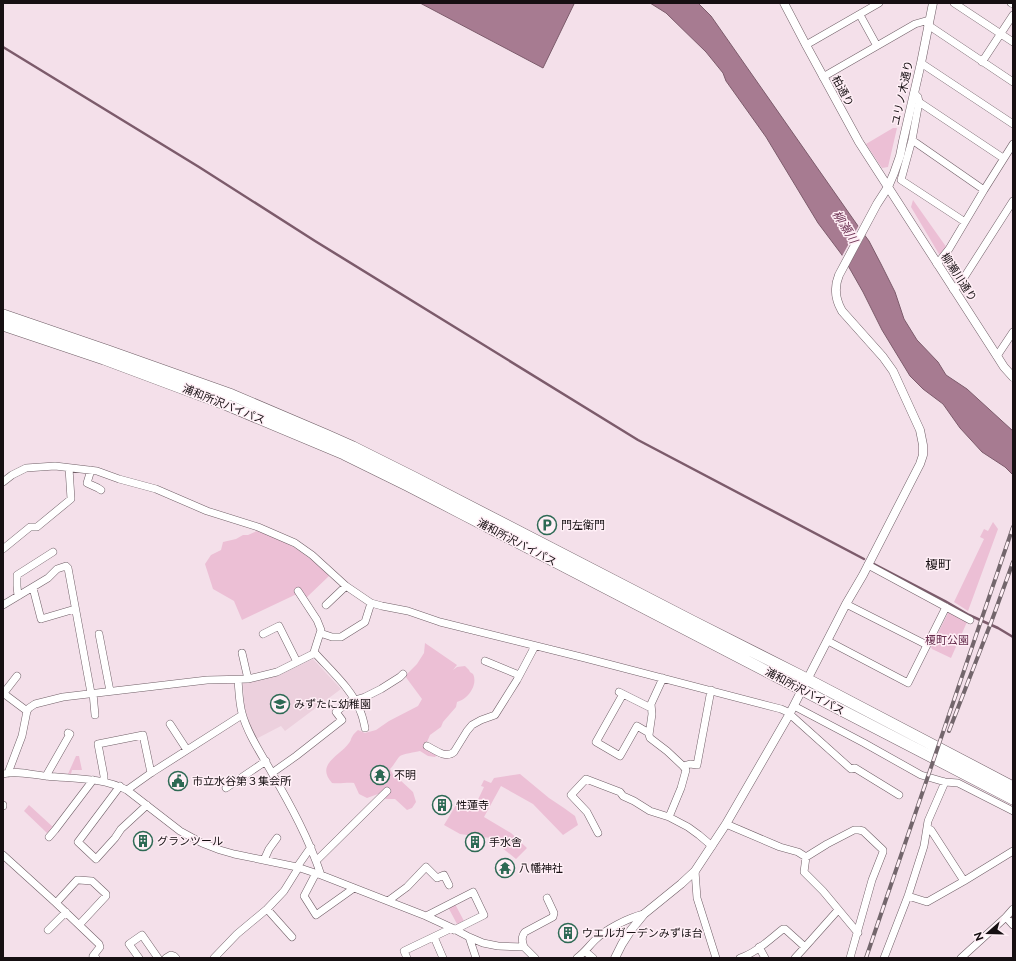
<svg xmlns="http://www.w3.org/2000/svg" width="1016" height="961" font-family="Raleway,'Noto Sans JP',sans-serif">
	<style>
		.built { fill: #ecd0dd }
		.green { fill: #ecbfd5 }
		.water { fill: #a77b91; stroke: #7c5b6b }
		.pier { fill: #f4e0ea }
		.lines { fill: none; stroke-linecap: round; stroke-linejoin: round }
		.stream { stroke: #7c5b6b; stroke-width: 2.5 }
		.minor-casing { stroke: #705f67; stroke-width: 8 }
		.tertiary-casing { stroke: #705f67; stroke-width: 9 }
		.trunk-casing { stroke: #705f67; stroke-width: 12 }
		.minor { stroke: #fff; stroke-width: 7 }
		.tertiary { stroke: #fff; stroke-width: 8 }
		.trunk { stroke: #fff; stroke-width: 11 }
		.rail-casing { stroke: #73666c; stroke-width: 4 }
		.rail { stroke: #ffeff6; stroke-width: 2.5; stroke-dasharray: 8; stroke-linecap: butt }
		.labels { text-anchor: middle; stroke-width: 3; stroke-linejoin: round; paint-order: stroke }
		.street-label { font-size: 11px; fill: #160f12; stroke: #ffeff6 }
		.poi-label { font-size: 11px; fill: #160f12; stroke: #ffeff6; text-anchor: start }
		.park-label { font-size: 11px; fill: #652c4c; stroke: #ffeff6 }
		.water-label { font-size: 12px; font-style: italic; fill: #6f3555; stroke: #ffeff6 }
		.quarter-label { font-size: 13px; fill: #160f12; stroke: #ffeff6 }
	</style>
	<rect width="100%" height="100%" fill="#f4e0ea"/>
	<!-- built -->
	<path class="built" d="M313,659L341,689L285,731L281,726L256,739L251,729L244,706L243,683L278,676Z"/>
	<!-- green -->
	<path class="green" d="M893,128H897L888,167L882,168L866,144Z
		M913,200L947,248L943,253L939,254L911,207Z
		M993,522L998,529L968,611L954,602L984,539L980,537L984,529L988,531Z
		M257,531C265,532 271,535 278,539C299,549 312,559 329,576L306,598L304,592H301L242,620L234,601L213,589L205,564L211,555L221,550L223,542L236,539L243,535H248Z
		M951,612L958,618L967,622L951,658L932,649L931,647L948,613Z
		M425,643L457,665L453,670L457,667L465,666L469,670L470,672L473,674C477,682 472,692 466,697C464,699 460,701 457,702L456,707L443,722L441,727L430,735L427,742L424,745L437,755L435,757L428,756L420,751C415,752 403,754 400,756C397,759 394,765 390,769L395,778L399,779L413,792L416,802L412,808L407,810L395,799H386L378,794L367,798L359,794L354,783C348,782 340,784 332,783C315,764 340,756 349,743C352,739 350,740 352,737C353,734 356,732 358,730L365,733L376,730L389,721L418,706L422,699L405,676L417,664L424,653Z
		M76,756H79L82,770H72L71,774H68Z
		M520,774L549,798L564,808L575,816L578,825L563,835L533,804L501,786L484,817L511,833L527,848L516,859L490,838L460,834L444,825L459,800L474,808L484,787L481,786L484,780L491,783L494,778Z
		M29,805L53,827L47,833L24,811Z
		M455,904L464,921L457,924L448,907Z"/>
	<!-- water -->
	<path class="water" d="M420,3H571L574,4L543,68Z
		M650,3H698L711,16L858,226L869,241L881,264L895,292L904,319L917,340L938,362L946,375L967,389L1013,431V475L1005,467L982,452L960,428L943,404L923,389L910,376L882,330L863,292L842,255L818,223L766,137L726,81L723,73L706,52L666,13Z"/>
	<!-- pier -->
	<path class="pier" d="M859,225L866,234L847,268L841,258Z"/>
	<g class="lines">
		<!-- stream -->
		<path class="stream" d="M3,47L199,167L315,241L638,440L864,559
			M874,564L945,601L969,615L998,628L1013,637"/>
		<defs>
			<path id="minor" d="M954,3L1013,42
				M1011,3L1013,4
				M860,15L877,46
				M928,25L1013,82
				M806,45L879,3
				M982,62L1013,15
				M921,63L1013,124
				M823,77L915,24L929,20
				M914,93L918,97L919,102L912,140L901,180L965,222
				M919,102L1003,158
				M912,140L984,190
				M937,264L949,249L984,190L1013,144
				M953,289L959,285L965,276L1013,201
				M997,356L1013,332
				M91,470L87,483L98,488L101,490
				M3,482L12,475L26,468L55,466L97,471L119,479L156,489L207,511L258,527L295,543L312,555L346,586L371,603L382,606L408,611L440,622L585,658L781,709L790,713
				M3,549L30,527H37L71,499L69,468
				M868,565L970,620
				M33,588L41,619L75,609
				M298,591L317,620L321,630L314,652L315,653
				M18,596L17,586V575L53,552
				M846,604L927,645
				M3,605L48,578L57,569L66,566L68,568L91,693
				M326,605L346,586
				M320,633L332,637H341L365,622L371,603
				M99,634L110,691
				M263,634L279,626L297,662
				M828,641L908,683L946,607
				M242,653L248,679
				M315,653C331,671 353,690 361,713C363,718 364,723 365,728
				M485,661L519,675
				M663,678L651,704L652,714L649,735L650,738L667,751L683,766L686,770L681,788L669,817
				M238,680C239,691 239,702 242,713C247,733 262,755 272,773C291,806 309,839 321,875
				M619,692L651,708
				M3,693L27,711
				M93,693L95,715
				M3,694L17,676
				M623,694L596,742L620,756L637,726L649,733
				M794,706L864,743L921,775L945,782L958,783L1013,811
				M789,715L793,717L851,769L855,768L899,795
				M170,724L187,750
				M427,746C435,750 446,759 454,752L467,731L472,725L481,720L495,715L517,680L535,646
				M683,766L690,764L697,765L711,690
				M8,773L22,736L27,711L29,708L35,704L63,697L207,680L248,679L277,672L315,653
				M272,773L296,756L342,720L336,712L348,702L365,697L381,689L400,677L403,674
				M3,774C17,770 32,775 46,776C73,779 101,777 127,790L180,831L202,843L220,850L234,854L297,867L321,875L426,916L452,928L469,937L483,943L498,946L524,947L535,958
				M46,776L70,734L68,733
				M104,781V776L98,744L143,735L151,773
				M120,786L78,842L96,859L115,838L121,829L147,805
				M226,788L266,761
				M127,790L151,773L242,715
				M3,805V806
				M726,824L780,847L798,852L806,857L827,844L854,830H859L863,831L883,850V852L872,880L850,958
				M927,828L931,830L964,881
				M598,833L587,812L571,795L586,779L620,792L623,796L634,801L650,811L669,817L688,827L699,835L712,846
				M49,837L55,830L93,780
				M3,855L56,903L99,944L100,947L93,956L96,958
				M806,857L804,872L823,891L858,933
				M264,860L269,849L277,838
				M316,861L387,791
				M297,867L311,847
				M695,871L697,898L716,958
				M316,873L304,896L316,915L354,888
				M908,896L927,902L964,881L1013,851
				M388,901L407,887L426,867L437,878L444,875L449,885
				M56,903L77,880H79L92,881L106,894V896L79,925
				M267,909L292,937
				M426,916L473,892L484,915L454,930
				M1006,917L1013,925
				M48,930L66,912
				M434,937L443,958
				M469,937L476,958
				M524,947C522,941 521,937 525,932L553,917L554,913L547,898
				M759,947L765,958
				M586,952L593,958
				M139,958L129,944L142,935L158,958
				M166,958L171,955L174,956L176,958
				M214,958L237,934L267,909L284,891L299,867
				M407,958L404,951L452,928
				M577,958C585,952 588,947 595,940C606,929 628,918 644,914
				M740,958C756,953 770,939 783,929H785L805,947
				M795,958L805,947L838,910
				M884,958L908,896L924,846L928,821L945,782
				M961,958L1006,917L1013,909"/>
			<path id="tertiary" d="M784,3L806,45L859,142L997,356L1004,367L1013,377
				M615,958L622,944L631,930L644,914L681,884L695,871L726,824L789,715L846,604L863,575L920,464L923,455V445L920,430L893,371L883,357L842,311C835,299 834,287 839,275L877,204L888,187L894,173L900,156L903,141L921,63L933,3"/>
			<path id="trunk" d="M3,315L108,351L232,395L326,435L353,447L415,478L692,621L799,675L1013,787
				M3,325L104,359L227,405L344,454L407,485L461,513L1013,799"/>
		</defs>
		<!-- minor casing -->
		<use href="#minor" class="minor-casing"/>
		<!-- tertiary casing -->
		<use href="#tertiary" class="tertiary-casing"/>
		<!-- trunk casing -->
		<use href="#trunk" class="trunk-casing"/>
		<!-- minor -->
		<use href="#minor" class="minor"/>
		<!-- tertiary -->
		<use href="#tertiary" class="tertiary"/>
		<!-- trunk -->
		<use href="#trunk" class="trunk"/>
		<defs>
			<path id="rail" d="M949,731L992,620L1013,562
				M866,958L1013,527"/>
		</defs>
		<!-- rail casing -->
		<use href="#rail" class="rail-casing"/>
		<!-- rail -->
		<use href="#rail" class="rail"/>
	</g>
	<!-- icons -->
	<defs>
		<symbol id="parking-ring" viewBox="-11 -11 22 22"><circle r="9.5" fill="#ffeff6" stroke="#2d6954" stroke-width="1.5"/><path d="M-3.5-5.5H1a3.5 3.5 0 0 1 0 7H-1V5.5H-3.5ZM-1-3.4V-.6H.8a1.4 1.4 0 0 0 0-2.8Z" fill="#2d6954"/></symbol>
		<symbol id="school-ring" viewBox="-11 -11 22 22"><circle r="9.5" fill="#ffeff6" stroke="#2d6954" stroke-width="1.5"/><path d="M0-5L7-2L0 1L-7-2ZM-4 1L0 2.5L4 1V4Q0 6-4 4Z" fill="#2d6954"/></symbol>
		<symbol id="temple-ring" viewBox="-11 -11 22 22"><circle r="9.5" fill="#ffeff6" stroke="#2d6954" stroke-width="1.5"/><path d="M0-6L5-2H3V0L6.5 2.5H4V6H1.5V3h-3V6H-4V2.5H-6.5L-3 0V-2H-5Z" fill="#2d6954"/></symbol>
		<symbol id="civic-ring" viewBox="-11 -11 22 22"><circle r="9.5" fill="#ffeff6" stroke="#2d6954" stroke-width="1.5"/><path d="M-.6-6.5H3V-4.5H.6V-3L4-1V1h2V6H-6V1h2V-1L-.6-3ZM-1.2 2.5V6h2.4V2.5Z" fill="#2d6954"/></symbol>
		<symbol id="building-ring" viewBox="-11 -11 22 22"><circle r="9.5" fill="#ffeff6" stroke="#2d6954" stroke-width="1.5"/><path d="M-4-6H4V6H1V3H-1V6H-4ZM-2.5-4.3h1.7v1.8h-1.7ZM.8-4.3h1.7v1.8H.8ZM-2.5-1h1.7V.8h-1.7ZM.8-1h1.7V.8H.8Z" fill="#2d6954"/></symbol>
	</defs>
	<g fill-rule="evenodd">
		<use href="#parking-ring" x="536" y="514" width="22" height="22"/>
		<use href="#school-ring" x="269" y="693" width="22" height="22"/>
		<use href="#temple-ring" x="369" y="764" width="22" height="22"/>
		<use href="#civic-ring" x="167" y="770" width="22" height="22"/>
		<use href="#building-ring" x="431" y="794" width="22" height="22"/>
		<use href="#building-ring" x="132" y="830" width="22" height="22"/>
		<use href="#building-ring" x="464" y="831" width="22" height="22"/>
		<use href="#temple-ring" x="494" y="857" width="22" height="22"/>
		<use href="#building-ring" x="557" y="922" width="22" height="22"/>
	</g>
	<g class="labels">
		<!-- street labels -->
		<g class="street-label">
			<text transform="translate(843 91) rotate(62)" y="4">柏通り</text>
			<text transform="translate(902 93) rotate(-78)" y="4">ユリノ木通り</text>
			<text transform="translate(959 277) rotate(57)" y="4">柳瀬川通り</text>
			<text transform="translate(224 404) rotate(22)" y="4">浦和所沢バイパス</text>
			<text transform="translate(517 542) rotate(28)" y="4">浦和所沢バイパス</text>
			<text transform="translate(805 691) rotate(28)" y="4">浦和所沢バイパス</text>
		</g>
		<!-- poi labels -->
		<g class="poi-label">
			<text x="561" y="529">門左衛門</text>
			<text x="294" y="708">みずたに幼稚園</text>
			<text x="394" y="779">不明</text>
			<text x="192" y="785">市立水谷第３集会所</text>
			<text x="456" y="809">性蓮寺</text>
			<text x="157" y="845">グランツール</text>
			<text x="489" y="846">手水舎</text>
			<text x="519" y="872">八幡神社</text>
			<text x="582" y="937">ウエルガーデンみずほ台</text>
		</g>
		<!-- park labels -->
		<g class="park-label">
			<text x="947" y="644">榎町公園</text>
		</g>
		<!-- water labels -->
		<g class="water-label">
			<text transform="translate(845 227) rotate(58)" y="4">柳瀬川</text>
		</g>
		<!-- quarter labels -->
		<g class="quarter-label">
			<text x="938" y="569">榎町</text>
		</g>
	</g>
	<!-- border -->
	<rect width="1016" height="961" fill="none" stroke="#160f12" stroke-width="8"/>
	<!-- north arrow -->
	<g transform="translate(988 933) rotate(250)" stroke="#ffeff6" stroke-width="3" paint-order="stroke">
	<path d="M0-3L7 15L0 10L-7 15Z" fill="#160f12"/>
	<text y="-6" font-size="11" font-weight="bold" text-anchor="middle" fill="#160f12">N</text>
	</g>
</svg>
